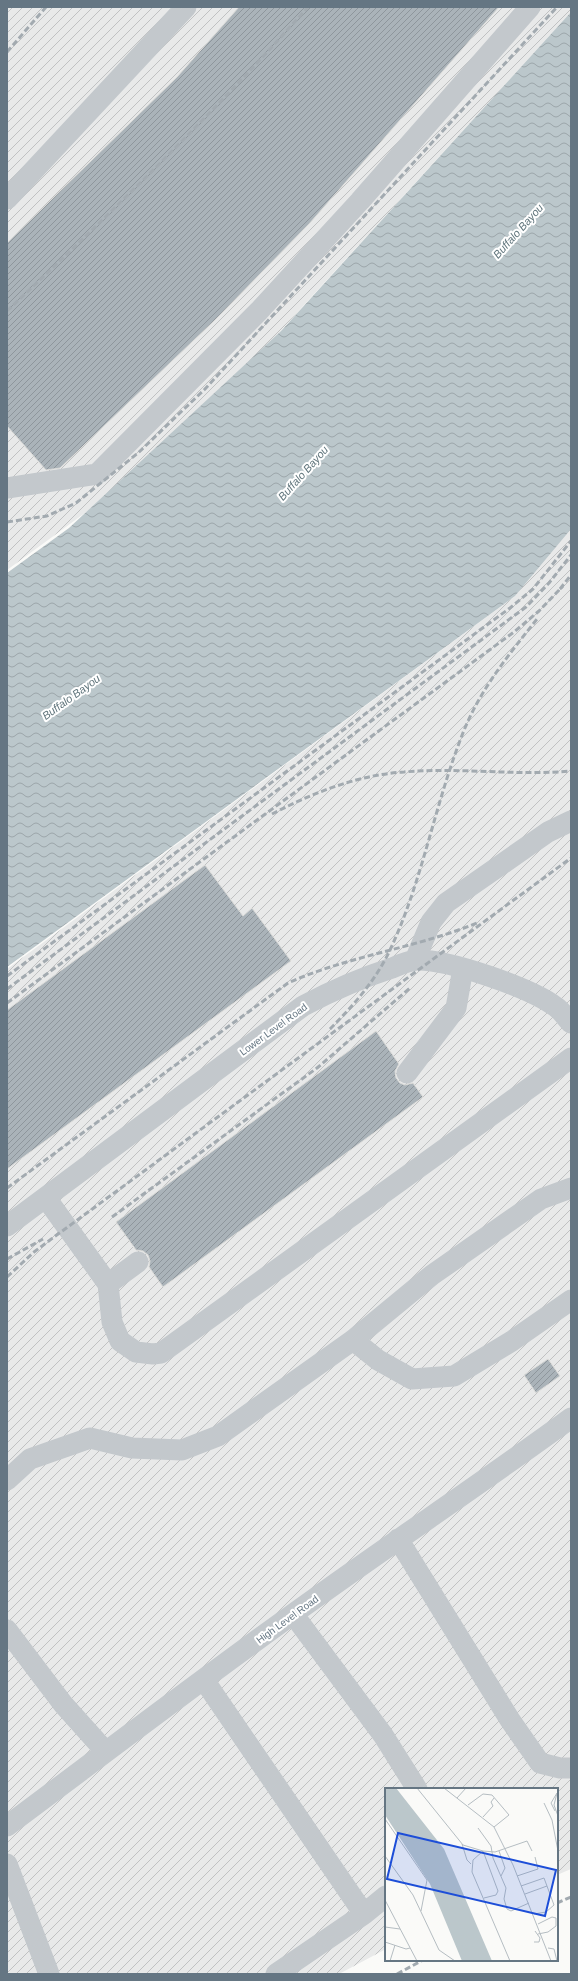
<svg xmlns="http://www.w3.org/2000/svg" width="578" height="1981" font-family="Helvetica,sans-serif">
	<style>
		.industrial { fill: url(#industrial-furrows) }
		.water { fill: url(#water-waves) }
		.building { fill: url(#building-hatch); stroke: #dcdcda }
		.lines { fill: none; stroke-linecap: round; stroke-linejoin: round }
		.minor { stroke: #c3c8cc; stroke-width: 21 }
		.rail { stroke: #a2aab0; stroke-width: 3; stroke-dasharray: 6 3; stroke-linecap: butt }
		.labels { text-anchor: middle; stroke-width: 4; stroke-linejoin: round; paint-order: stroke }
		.street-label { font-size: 10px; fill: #657683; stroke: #fff }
		.water-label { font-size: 11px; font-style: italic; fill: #60757c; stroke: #fff }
		.inset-road { fill: none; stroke: #b5bdc2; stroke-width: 1 }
		.view { fill: #1d4ed8; fill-opacity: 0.15; stroke: #1d4ed8; stroke-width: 2 }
		.inset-edge { fill: none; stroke: #657683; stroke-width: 2 }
	</style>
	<defs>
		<pattern id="industrial-furrows" width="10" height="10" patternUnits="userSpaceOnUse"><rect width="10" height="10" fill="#e8e9e9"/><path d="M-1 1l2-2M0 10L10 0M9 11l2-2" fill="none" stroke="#c0c1c2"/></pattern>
		<pattern id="water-waves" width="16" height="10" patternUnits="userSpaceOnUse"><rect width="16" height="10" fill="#bbc7cb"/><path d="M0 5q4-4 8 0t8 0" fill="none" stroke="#9ca6aa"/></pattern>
		<pattern id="building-hatch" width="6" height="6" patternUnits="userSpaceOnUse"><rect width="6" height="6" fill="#aab3b9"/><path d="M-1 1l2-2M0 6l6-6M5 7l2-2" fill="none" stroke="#8e969c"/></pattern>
	</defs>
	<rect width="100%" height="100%" fill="#fafaf8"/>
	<!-- industrial -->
	<path class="industrial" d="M7,7H571V12L274,338L89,510L7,570Z
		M571,526V1869L557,1875V1789H386V1949L339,1974H7V969L515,596Z"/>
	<!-- water -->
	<path class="water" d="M571,12V529L515,596L7,967V573L69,528L281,331Z"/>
	<!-- building -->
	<path class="building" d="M239,7H499L309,224L215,320L60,468L46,470L7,426V243L177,77Z
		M205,865L243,916L252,908L291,961L7,1169V1010Z
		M376,1031L399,1064L395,1071L396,1078L400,1083L405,1085L413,1083L423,1097L163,1287L149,1267L150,1261L148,1255L143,1251L136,1250L116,1222Z
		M548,1359L560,1376L536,1393L524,1375Z"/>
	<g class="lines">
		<!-- minor -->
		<path class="minor" d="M7,199L186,7
			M7,488L97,474L259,311L360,201L530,7
			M415,960L431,922L446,903L548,832L571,821
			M407,1073L456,1008L463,968
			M46,1198L108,1284L112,1322L120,1341L136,1352L153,1354L161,1353L571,1058
			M7,1226L303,1006C331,991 361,978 392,968C399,965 408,961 416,960C448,959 531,988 556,1007C562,1011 566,1018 571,1023
			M108,1284L138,1262
			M353,1340L378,1360L412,1379L454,1376L512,1341L571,1300
			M7,1480L30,1459L90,1438L132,1448L182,1450L218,1436L353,1340L432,1275L541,1199L571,1188
			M398,1539L510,1720L540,1763L560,1768H571
			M293,1614L383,1735L417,1789
			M7,1630L63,1704L106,1752
			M204,1680L364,1914
			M7,1826C109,1750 210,1673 314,1599C399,1538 486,1480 571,1418
			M7,1864L49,1974
			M276,1974L364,1914L386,1896"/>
		<!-- rail -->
		<path class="rail" d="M7,52L46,7
			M7,311C111,213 213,114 308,7
			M7,522L47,516L76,503L138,453L205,389L557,7
			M560,589L571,575
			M272,814C313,793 357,775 404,772C459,767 516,776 571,771
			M7,976L510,608L533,589L571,541
			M7,989L526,607L549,583L571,555
			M7,1003L514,632L539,611L563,586
			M330,1029C353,1006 376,980 390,950C422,882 434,808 461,738C478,692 507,657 537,619
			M7,1188L288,983C348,956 416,948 477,923
			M112,1217L317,1068L410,988
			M7,1259L43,1239
			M7,1277L34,1252L50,1240L571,858
			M557,1903L571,1897
			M397,1974L423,1960"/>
	</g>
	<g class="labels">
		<!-- street labels -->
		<g class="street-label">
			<text transform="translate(273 1029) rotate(-36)" y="4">Lower Level Road</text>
			<text transform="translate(287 1619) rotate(-36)" y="4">High Level Road</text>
		</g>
		<!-- water labels -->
		<g class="water-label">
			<text transform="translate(518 231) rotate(-48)" y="4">Buffalo Bayou</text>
			<text transform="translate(303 473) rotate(-48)" y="4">Buffalo Bayou</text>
			<text transform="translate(71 697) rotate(-36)" y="4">Buffalo Bayou</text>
		</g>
	</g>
	<!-- overview -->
	<g transform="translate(385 1788)">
		<rect width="173" height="173" fill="#fafaf8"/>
		<path d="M0,0H11L59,61L107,173H77L45,96L0,27Z" fill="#bbc7cb"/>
		<path class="inset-road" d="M32,0L78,57L98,63L110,64L142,53L147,63M59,0L109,39L128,77L166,173M172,5L169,17L173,28M72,10L81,0M159,15L167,32L173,63M83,17L98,6L107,7L124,27L109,39M170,23L166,15L172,5M98,29L108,18L106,14L109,10M0,31L42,92L36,123M93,40L106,58L108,70L121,100L119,111L122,121L126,123L144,115M77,56L82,72L86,76M98,63L88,72L87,84L125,173M98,63L113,103L111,107L99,110M114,63L120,80L116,88M0,68L28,107L54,162L70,173M132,88L153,81L150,69M136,98L159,90L169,117L161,124L149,126M140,106L162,98M0,112L32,173M0,139L15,141M153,146L163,144L171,138V130L167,129L153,136M0,154L21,161L25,160M149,154H154L155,150L150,143M163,160L169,161L172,173M5,173L10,157"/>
		<path class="view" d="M13,45L171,82L160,128L2,91Z"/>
		<rect width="173" height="173" class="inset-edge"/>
	</g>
	<!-- border -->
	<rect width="578" height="1981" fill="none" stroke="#657683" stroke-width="16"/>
</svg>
